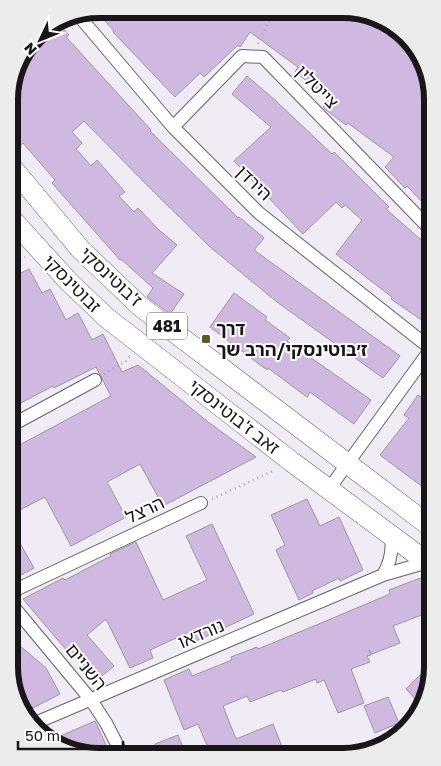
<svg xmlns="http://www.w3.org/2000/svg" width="441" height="766" font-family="'Golos Text','Noto Sans Hebrew',sans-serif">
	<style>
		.building { fill: #cfb9e0; stroke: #9b979f }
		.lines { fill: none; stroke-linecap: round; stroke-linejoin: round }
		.minor-casing { stroke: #67626a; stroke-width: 14 }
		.primary-casing { stroke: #67626a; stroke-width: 21 }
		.path { stroke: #ada9b0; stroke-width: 2.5; stroke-dasharray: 1 4; stroke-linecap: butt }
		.minor { stroke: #fff; stroke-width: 12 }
		.primary { stroke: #fff; stroke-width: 20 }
		.poi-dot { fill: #615925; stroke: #fff; stroke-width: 2 }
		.labels { text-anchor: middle; stroke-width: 4; stroke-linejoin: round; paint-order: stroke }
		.shield { fill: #fff; stroke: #5d5c5e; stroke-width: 1 }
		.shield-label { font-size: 16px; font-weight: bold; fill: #181619 }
		.street-label { font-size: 18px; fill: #181619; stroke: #fff }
		.poi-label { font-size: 18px; font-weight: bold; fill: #181619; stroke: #fff; text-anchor: start }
		.rim { fill: none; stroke: #181619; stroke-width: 6 }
	</style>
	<rect width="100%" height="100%" fill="#f0ebf4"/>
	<!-- building -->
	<path class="building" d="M99,9L360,10L401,31L427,70L428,208L407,186L405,188L385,167L394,157L348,123L346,125L326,110L323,107L329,98L295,72L298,67L250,32L240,47L238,45L204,77L200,73L175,97L113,32L114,31L95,10Z
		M59,24L69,35L66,37L151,130L150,131L238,218L239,217L264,238L254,250L400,356L383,378L277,302L209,246L155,193L84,121L72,132L82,143L76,149L91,166L97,160L125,192L119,196L134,212L138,208L158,229L177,245L152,273L184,294L170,314L147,297L153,288L121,259L120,260L52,183L55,180L23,143L21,145L10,132L9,87L39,31Z
		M247,76L277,102L332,154L334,152L389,207L386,209L429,247V325L391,299L392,297L336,254L362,220L345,205L342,208L336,202L303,234L234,161L271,127L232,94Z
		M29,269L42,293L50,289L66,320L78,313L92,340L103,334L122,372L138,365L208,422L256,457L163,506L140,464L107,482L126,517L71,546L45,497L12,514V449L111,396L96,367L54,388L53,386L15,406L12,400L11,349L17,346L11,334V278Z
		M234,293L267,317L265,320L290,338L287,341L371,400L354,424L310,392L307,397L268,368L267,370L210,327Z
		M430,386V456L431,493L380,455L409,418L404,415L418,395L421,397Z
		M307,499L320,526L339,517L363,570L340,581L339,578L312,591L313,593L299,600L276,550L285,545L271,515Z
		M212,524L254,614L194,642L189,632L150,650L153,658L130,668L106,619L87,635L114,666L97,680L70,650L68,652L23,599L63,578L65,580L111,556L110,554L136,542L163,600L207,580L186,536Z
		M12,529L34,568L13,579V565Z
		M423,577L431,598L432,611L393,626L400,643L372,654L369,650L371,655L367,656L370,662L351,669L364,703L338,713L324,680L317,683L316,679L283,692L281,690L250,702L247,696L223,706L236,739L273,724L285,754L211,755L198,724L184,730L164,680L189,669L192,676L232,660L231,657L257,647L258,649L326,621L390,594L389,590Z
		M13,640L46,668L60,694L25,712L14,696Z
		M432,663V673L420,704L406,689Z
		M388,697L399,723L375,733L364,706Z
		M95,721L111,756H87L49,741Z
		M178,735L186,755H160L155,744Z"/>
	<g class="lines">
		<defs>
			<path id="minor" d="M79,16L173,127L259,213L430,348
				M173,127L242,56L263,57L429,228
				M12,425L95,380
				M329,489L430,350
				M383,575C391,562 393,550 391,535
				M13,591L201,503
				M13,606L91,700L106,723L123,756
				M33,724L383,575L428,562"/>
			<path id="primary" d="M10,165L81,250L141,307L431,527
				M10,217L69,282L107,318L292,462L431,565"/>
		</defs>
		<!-- minor casing -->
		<use href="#minor" class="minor-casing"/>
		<!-- primary casing -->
		<use href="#primary" class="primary-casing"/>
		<!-- path -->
		<path class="path" d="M258,44L274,10
			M11,264L25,257
			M104,374L126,361L130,356
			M212,499L275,470"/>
		<!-- minor -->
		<use href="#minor" class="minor"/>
		<!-- primary -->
		<use href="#primary" class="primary"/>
	</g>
	<!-- markers -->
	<rect class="poi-dot" x="201" y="334" width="10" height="10" rx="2.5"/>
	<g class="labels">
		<!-- shield labels -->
		<rect class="shield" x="147" y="312.5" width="40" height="27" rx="4"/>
		<g class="shield-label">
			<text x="167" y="332">481</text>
		</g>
		<!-- street labels -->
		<g class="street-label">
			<text transform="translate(317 87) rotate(46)" y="6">צייטלין</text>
			<text transform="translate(254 183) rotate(44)" y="6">הירדן</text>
			<text transform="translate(111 277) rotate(43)" y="6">ז'בוטינסקי</text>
			<text transform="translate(72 284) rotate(45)" y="6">זבוטינסקי</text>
			<text transform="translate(234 417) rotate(38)" y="6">זאב ז'בוטינסקי</text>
			<text transform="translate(145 510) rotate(-25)" y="6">הרצל</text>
			<text transform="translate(201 634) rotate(-23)" y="6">נורדאו</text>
			<text transform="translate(86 667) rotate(51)" y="6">השניים</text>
		</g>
		<!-- poi labels -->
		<g class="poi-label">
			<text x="216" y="335">דרך<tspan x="216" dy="21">ז׳בוטינסקי/הרב שך</tspan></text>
		</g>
	</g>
	<!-- crop -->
	<path d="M0 0H441V766H0ZM99 18H343A81 81 0 0 1 424 99V667A81 81 0 0 1 343 748H99A81 81 0 0 1 18 667V99A81 81 0 0 1 99 18Z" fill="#edeced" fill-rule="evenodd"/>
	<path class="rim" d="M99 18H343A81 81 0 0 1 424 99V667A81 81 0 0 1 343 748H99A81 81 0 0 1 18 667V99A81 81 0 0 1 99 18Z"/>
	<!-- north arrow -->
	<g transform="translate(40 40) rotate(227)" stroke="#ffffff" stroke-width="4" paint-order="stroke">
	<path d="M0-4L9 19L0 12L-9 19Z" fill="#181619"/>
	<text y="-8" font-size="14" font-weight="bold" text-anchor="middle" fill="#181619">N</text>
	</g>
	<!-- scale -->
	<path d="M18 741v8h105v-8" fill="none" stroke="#181619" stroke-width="2.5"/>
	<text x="25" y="741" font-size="15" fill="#181619" stroke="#ffffff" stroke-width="4" paint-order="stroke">50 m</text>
</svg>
